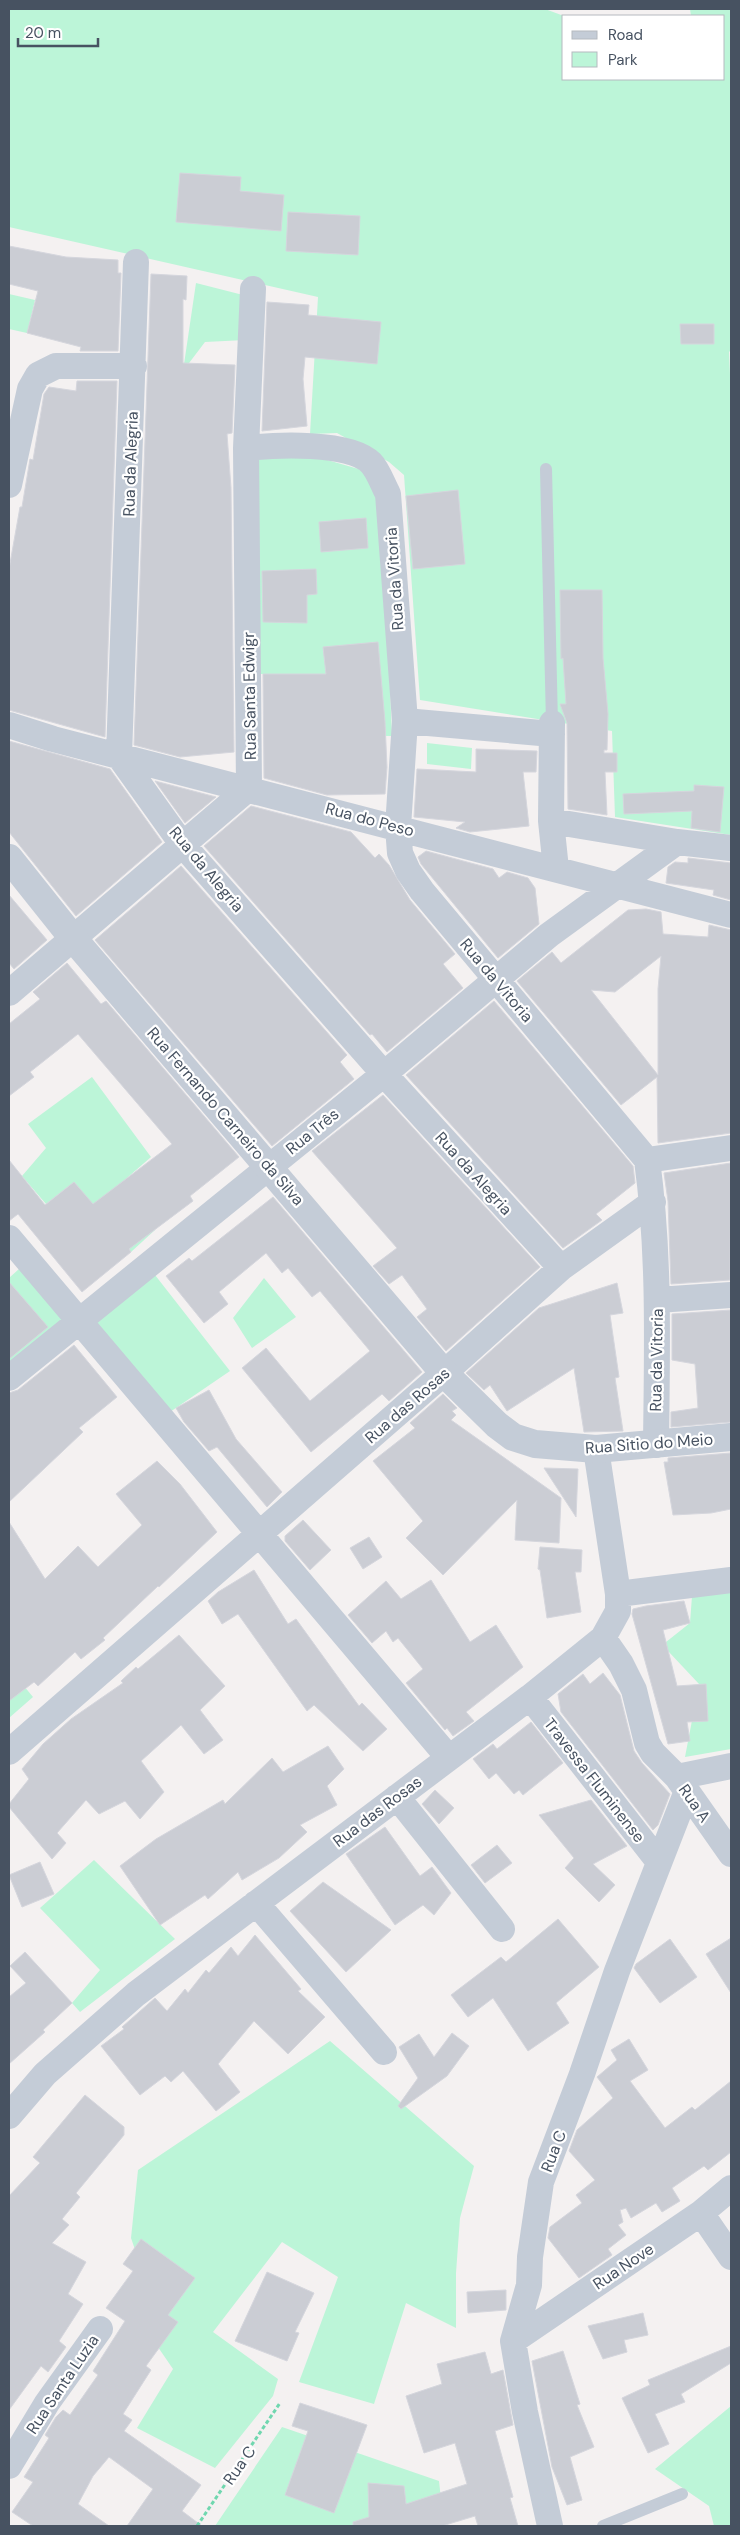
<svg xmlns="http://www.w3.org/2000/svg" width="740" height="2535" font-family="'DM Sans',sans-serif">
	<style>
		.green { fill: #bcf5d8 }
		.building { fill: #cbcdd4; stroke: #d5d6dd; fill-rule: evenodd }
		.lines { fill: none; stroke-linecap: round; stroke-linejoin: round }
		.path { stroke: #70d7af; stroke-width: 3; stroke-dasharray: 4 2.5; stroke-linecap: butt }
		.service { stroke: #c4ccd7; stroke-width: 12 }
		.minor { stroke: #c4ccd7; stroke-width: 26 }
		.tertiary { stroke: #c4ccd7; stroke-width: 28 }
		.labels { text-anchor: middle; stroke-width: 4.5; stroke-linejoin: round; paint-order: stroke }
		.street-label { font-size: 16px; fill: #475261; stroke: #fff }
	</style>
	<rect width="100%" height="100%" fill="#f4f1f1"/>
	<!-- green -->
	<path class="green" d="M9,9H545L564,16V79H724V16H691L690,9H731V350L729,352L731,397V835L615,817L612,731L420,700L404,475L389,462L337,433L310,434L318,297L9,227Z
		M196,283L247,296L245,340L205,342L183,371Z
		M9,294L35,300L27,333L9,329Z
		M296,451L362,470L382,501L392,736L303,735L305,674H259L258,459Z
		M427,743L472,748L471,769L427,764Z
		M92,1077L151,1157L120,1184L155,1230L131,1252L74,1182L46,1204L22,1176L46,1148L28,1124Z
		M19,1269L64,1320L9,1365V1278Z
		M155,1275L230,1371L167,1414L94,1324Z
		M264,1278L296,1317L252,1348L233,1318Z
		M731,1592V1749L685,1757L699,1684L668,1651L666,1642L690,1623L692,1596Z
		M9,1668L33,1697L9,1718Z
		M94,1860L175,1939L80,2012L72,2003L100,1970L40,1908Z
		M330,2041L474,2166L460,2218L456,2273V2328L406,2303L374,2404L299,2382L338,2277L282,2242L213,2332L278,2379L273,2396L215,2468L137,2428L173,2369L149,2334L157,2313L131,2238L138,2170Z
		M731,2406V2526H714L709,2506L655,2469Z
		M282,2427L439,2481L444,2526H215Z"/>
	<!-- building -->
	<path class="building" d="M180,173L241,177L240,191L284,195L281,231L176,222Z
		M288,212L360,216L358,255L286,251Z
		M9,246L66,257L118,260V273H121L118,351H80L81,347L27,333L38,291L9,284Z
		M151,274L187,276L186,300L183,299V363L235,365L232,433L227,434L231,488L234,752L180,757L134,745Z
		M267,302L309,305L308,315L381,322L377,364L305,357L303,379L307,426L262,431Z
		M680,324H714V344H681Z
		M77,381H117L105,737L9,710V569L20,507H22L30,459L33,460L44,394L49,387L76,391Z
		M458,490L465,564L413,569L406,496Z
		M366,518L368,548L321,552L319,522Z
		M316,569L317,594L307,595V623L263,622L262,571Z
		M560,590H602L603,658L608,714L607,750H604V753H617V772H605L607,815L568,809L567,723L560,704H566L563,658L561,659Z
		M378,642L385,722L387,767L385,794L327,795L264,778L263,674H326L323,647Z
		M9,741L110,769L162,842L76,916L9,832Z
		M476,749L537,751L536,772H523L529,826L470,832L456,828L465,822L414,817L417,769L476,772Z
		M155,781L216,797L185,823Z
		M694,785L724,787L720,832L691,828L692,811L624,814L623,794L694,791Z
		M251,806L351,832L375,858L379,854L389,865L410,900L455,954L443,964L463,988L387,1052L372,1034L370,1035L204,846Z
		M426,851L493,869L499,878L507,872L528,878L535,888L539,924L498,958L421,864L418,857Z
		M688,858L731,863V900L713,895L714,890L666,883L668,867L675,862L688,863Z
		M181,866L347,1055L340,1062L354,1079L272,1146L95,940Z
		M9,895L47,940L14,969L9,963Z
		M646,909L661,912L663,934L708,937L709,925L731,930V1133L658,1143L657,1077L621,1105L517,981L552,952L561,963L628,910ZM661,956L658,989V1075L591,990L615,992Z
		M67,963L101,1004L106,1001L239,1157L190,1196L193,1201L129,1249L131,1252L82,1292L18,1214L9,1221V1160L45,1205L74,1182L93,1204L172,1144L78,1034L30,1072L34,1077L9,1096V1024L40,999L33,992Z
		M494,1001L633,1166L635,1183L596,1214L602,1220L563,1248L406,1075Z
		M383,1095L540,1267L446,1351L417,1317L427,1309L402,1275L389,1284L373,1266L397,1248L312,1151Z
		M731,1163L730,1280L671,1284L668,1201L664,1173Z
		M273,1197L422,1372L389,1401L382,1394L311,1452L242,1368L266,1348L310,1401L370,1351L320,1291L312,1297L288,1268L282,1273L266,1253L219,1292L228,1304L204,1323L166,1276L189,1258L192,1261Z
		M9,1282L48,1327L9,1359Z
		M617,1283L623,1313L610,1315L619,1377L615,1378L623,1431L584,1432L574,1368L507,1411L490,1385L484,1390L466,1373L539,1308Z
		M731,1310V1422L671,1427V1412L698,1408L695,1364L672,1360V1314Z
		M74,1345L117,1397L79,1428L83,1432L9,1502V1393L18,1390Z
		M209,1390L236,1439L282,1492L267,1507L217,1447L209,1451L184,1422L176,1408Z
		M443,1394L457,1408L452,1411L456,1415L451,1420L561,1498L559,1543L515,1540L517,1500L443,1575L406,1538L423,1521L373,1461L415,1428L410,1423Z
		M731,1453V1509L711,1513L673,1515L664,1462H668V1458Z
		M157,1461L180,1484L217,1532L159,1587L158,1586L103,1638L105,1640L81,1659L75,1652L38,1686L34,1682L9,1701V1522L45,1579L78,1546L98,1567L142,1525L116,1494Z
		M544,1468L578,1469L576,1517Z
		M303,1520L331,1550L310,1570L285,1541V1536Z
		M369,1537L382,1557L363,1569L350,1548Z
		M540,1547L582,1550L581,1572H575L581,1612L547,1618L540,1570L538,1569Z
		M254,1570L288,1624L296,1619L359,1706L362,1703L387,1729L363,1751L314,1705L307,1711L238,1614L222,1624L208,1601L218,1592Z
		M431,1580L470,1642L496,1625L523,1667L466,1712L474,1721L453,1736L447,1728L445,1730L406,1683L423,1669L398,1638L393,1642L386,1631L372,1643L348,1615L386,1581L401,1599Z
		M684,1601L690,1623L663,1630L677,1686L706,1684L708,1721L687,1722L690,1741L668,1744L632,1614L633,1609L646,1606Z
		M179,1635L225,1686L200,1710L223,1740L204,1754L181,1725L141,1761L164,1792L140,1819L125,1801L99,1814L86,1800L57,1833L66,1843L52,1859L9,1807V1804L29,1779L22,1769L43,1744L71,1719L123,1683L121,1681L136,1667L138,1669Z
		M603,1673L620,1695L634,1751L642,1763L670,1794L658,1825L653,1830L561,1712L558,1694L583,1674L590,1684Z
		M531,1722L563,1763L523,1795L519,1790L514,1794L496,1773L489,1779L473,1759L493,1744L497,1749Z
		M328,1746L344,1769L327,1786L337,1805L300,1825L307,1832L279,1858L242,1880L238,1872L208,1899L205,1895L160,1925L120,1866L156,1839L223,1800L225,1804L272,1758L283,1772Z
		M435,1790L454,1808L439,1824L422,1804Z
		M591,1800L627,1846L593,1864L615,1885L599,1902L565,1868L574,1858L539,1815Z
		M385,1827L420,1876L432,1867L451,1893L434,1915L423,1905L395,1925L346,1854Z
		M497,1845L512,1863L485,1883L471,1865Z
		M40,1862L54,1894L22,1907L9,1875Z
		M323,1882L391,1930L346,1972L290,1911Z
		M558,1919L599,1967L556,2003L569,2023L528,2051L493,1998L468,2017L451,1995L501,1957L506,1962Z
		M255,1935L301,1989L298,1991L325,2017L288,2054L254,2021L218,2064L240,2092L216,2111L183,2071L171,2082L165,2076L140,2095L101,2046L124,2029L122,2027L155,1998L167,2011L185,1989L188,1993L206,1970L209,1973L231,1947L238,1956Z
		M731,1938V1993L706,1954Z
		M670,1939L697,1977L660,2003L634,1968L636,1964Z
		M25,1952L72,2003L43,2030L45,2032L9,2064V1997L26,1983L10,1966Z
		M452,2033L469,2046L447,2076L401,2109L398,2106L418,2078L399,2047L419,2034L434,2057Z
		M629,2039L648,2070L630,2081L665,2128L692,2107L695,2110L731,2081V2152L708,2170L704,2166L672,2188L680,2201L662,2212L656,2203L631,2218L626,2208L620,2210L623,2222L618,2225L626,2235L608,2249L612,2255L579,2278L548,2238L550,2227L582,2203L576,2195L595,2180L569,2151L577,2130L613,2098L597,2077L617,2060L611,2050Z
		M85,2095L124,2127V2135L76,2193L80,2197L62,2219L69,2225L52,2243L86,2262L68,2294L83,2304L59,2341L66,2347L48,2372L41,2366L9,2410V2196L40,2163L33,2157Z
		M141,2239L195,2278L168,2315L178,2322L146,2366L151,2370L123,2414L132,2420L124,2431L201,2485L182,2511L202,2526H127L153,2489L109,2457L93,2476L78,2504L109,2526H33L12,2512L33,2482L24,2477L49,2438L45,2435L56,2417L63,2410L70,2415L98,2375L93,2371L125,2321L106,2308L133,2271L123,2264Z
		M267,2272L314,2293L295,2332L299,2333L287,2361L235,2341Z
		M506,2290V2310L468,2313L467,2292Z
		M643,2313L648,2335L624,2340L627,2352L603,2359L588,2326Z
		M731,2346V2363L681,2394L685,2402L655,2414L669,2444L648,2453L622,2398L650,2385L648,2380Z
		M563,2351L580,2404L577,2405L594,2447L570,2457L582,2500L567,2505L552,2467L532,2361Z
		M485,2352L491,2374L503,2370L513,2425L495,2431L513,2497L510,2498L518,2526H478L475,2516L442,2526H353V2522L369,2517L368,2483L404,2486L406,2504L467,2484L455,2443L424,2453L406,2396L442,2384L437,2364Z
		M300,2403L367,2425L334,2513L285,2495L308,2431L292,2426Z"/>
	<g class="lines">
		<!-- path -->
		<path class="path" d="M197,2526L280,2403"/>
		<!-- service -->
		<path class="service" d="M546,469L552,723
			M603,2526L682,2494"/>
		<!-- minor -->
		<path class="minor" d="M136,262L119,756L182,844L384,1074L561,1268
			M246,448C275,445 349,441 371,463C378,470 383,485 388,494L405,721L398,827L400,853L408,871L422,891L647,1160C660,1255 657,1350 656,1445
			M9,485L30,389L38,375L56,366H134
			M405,721L552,734
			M552,723L551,821L677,842L731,848
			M9,725L53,739L731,915
			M551,821L556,869
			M9,993L249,788L246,448L253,289
			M647,1160L731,1148
			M9,1238L449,1758
			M657,1300L731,1295
			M9,1378L384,1074L549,935L677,842
			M618,1594L731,1580
			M603,1638L621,1664L634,1690L647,1743L653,1753L677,1777L731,1854
			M530,1697L659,1862
			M9,1752L444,1373L561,1268L653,1202
			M677,1777L731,1766
			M397,1797L502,1929
			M256,1903L384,2052
			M9,2116L45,2074L136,1994L530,1697L603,1638L618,1611V1594L596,1449
			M701,2213L731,2257
			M513,2341L701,2213L731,2188
			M9,2466L47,2403L100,2329
			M550,2526L525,2412L513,2341L529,2285L530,2257L541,2182L582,2074L617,1971L687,1791"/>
		<!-- tertiary -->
		<path class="tertiary" d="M9,858L72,937L444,1373L497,1425L513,1437L535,1444L596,1449L731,1437"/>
	</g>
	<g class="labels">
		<!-- street labels -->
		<g class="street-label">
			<text transform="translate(130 464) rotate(-88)" y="6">Rua da Alegria</text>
			<text transform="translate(394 579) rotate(-94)" y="6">Rua da Vitoria</text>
			<text transform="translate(249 696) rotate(-91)" y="6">Rua Santa Edwigr</text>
			<text transform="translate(370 819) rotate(15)" y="6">Rua do Peso</text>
			<text transform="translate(207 869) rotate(50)" y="6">Rua da Alegria</text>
			<text transform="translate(497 980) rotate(50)" y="6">Rua da Vitoria</text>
			<text transform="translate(226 1116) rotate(49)" y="6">Rua Fernando Carneiro da Silva</text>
			<text transform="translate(312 1131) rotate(-39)" y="6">Rua Três</text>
			<text transform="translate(474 1173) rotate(48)" y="6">Rua da Alegria</text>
			<text transform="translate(656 1360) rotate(-89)" y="6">Rua da Vitoria</text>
			<text transform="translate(407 1405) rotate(-41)" y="6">Rua das Rosas</text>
			<text transform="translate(649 1443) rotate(-4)" y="6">Rua Sitio do Meio</text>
			<text transform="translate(595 1780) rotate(52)" y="6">Travessa Fluminense</text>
			<text transform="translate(695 1803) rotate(55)" y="6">Rua A</text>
			<text transform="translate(377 1811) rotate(-37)" y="6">Rua das Rosas</text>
			<text transform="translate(553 2151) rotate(-69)" y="6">Rua C</text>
			<text transform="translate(623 2266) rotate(-34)" y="6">Rua Nove</text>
			<text transform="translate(62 2384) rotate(-56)" y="6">Rua Santa Luzia</text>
			<text transform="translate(239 2465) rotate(-55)" y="6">Rua C</text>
		</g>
	</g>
	<!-- border -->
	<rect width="740" height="2535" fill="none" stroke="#475261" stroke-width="20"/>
	<!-- legend -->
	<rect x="562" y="15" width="162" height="65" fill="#ffffff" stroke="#b5bac0"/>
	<rect x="572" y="31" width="25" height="8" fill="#c4ccd7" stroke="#b5bac0"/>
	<text x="608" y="40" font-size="15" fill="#475261">Road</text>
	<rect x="572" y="52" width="25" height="15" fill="#bcf5d8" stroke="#b5bac0"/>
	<text x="608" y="65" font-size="15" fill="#475261">Park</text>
	<!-- scale -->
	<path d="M18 38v8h80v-8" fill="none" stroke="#475261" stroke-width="2.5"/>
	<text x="25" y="38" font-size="15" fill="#475261" stroke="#ffffff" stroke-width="4" paint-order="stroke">20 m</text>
</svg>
